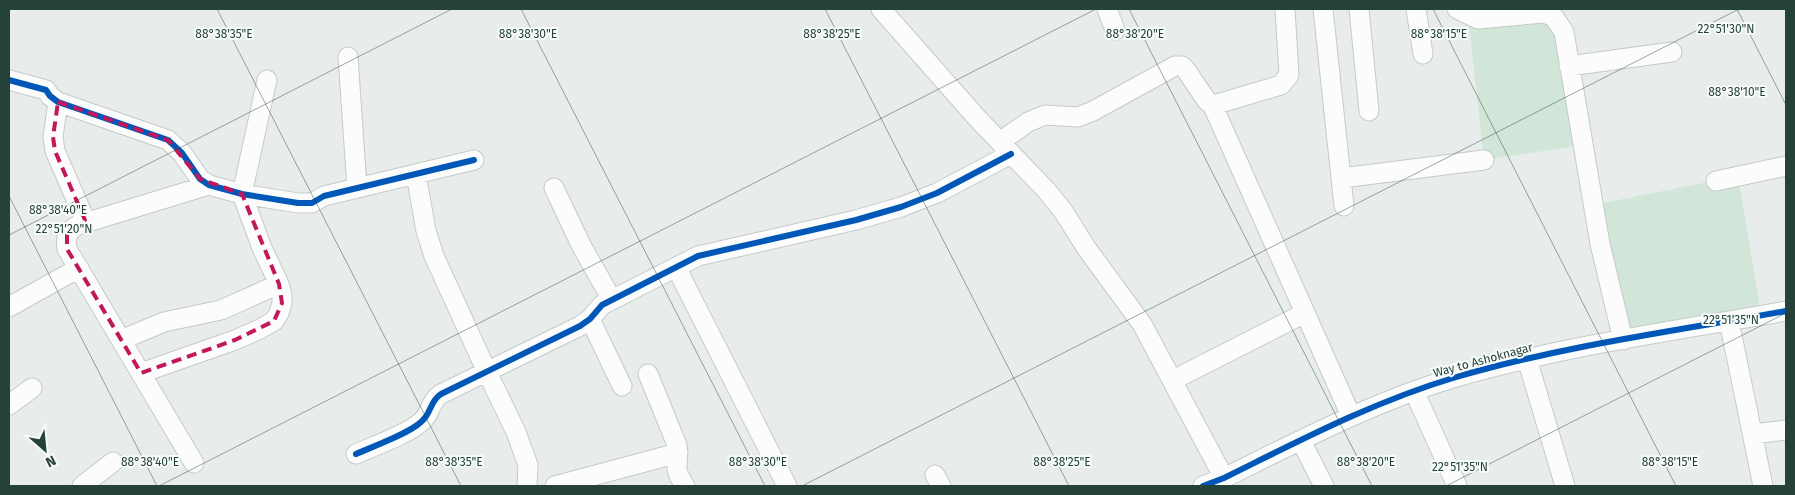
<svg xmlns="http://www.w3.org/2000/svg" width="1795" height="495" font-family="'Fira Sans',sans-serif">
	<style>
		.green { fill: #d1e6d8 }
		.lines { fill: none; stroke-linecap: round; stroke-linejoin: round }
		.minor-casing { stroke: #c5cac8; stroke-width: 21 }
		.minor { stroke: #fcfcfc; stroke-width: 19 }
		.cycleway-casing { stroke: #f7fbf9; stroke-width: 9 }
		.cycleway { stroke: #0057b8; stroke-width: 6 }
		.marked { fill: none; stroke: #c2185b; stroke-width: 4; stroke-dasharray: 10 6; stroke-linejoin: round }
		.ticks { fill: none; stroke: #24423a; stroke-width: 1; stroke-opacity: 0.45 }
		.labels { text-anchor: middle; stroke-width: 4; stroke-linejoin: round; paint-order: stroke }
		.street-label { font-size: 12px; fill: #24423a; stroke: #f7fbf9 }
		.ticks-label { font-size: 12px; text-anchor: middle; fill: #24423a; stroke: #f7fbf9; stroke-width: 4; stroke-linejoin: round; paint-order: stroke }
	</style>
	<rect width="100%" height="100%" fill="#e8edeb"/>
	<!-- green -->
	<path class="green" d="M1468,15L1554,17L1583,145L1484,160Z
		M1738,176L1761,315L1623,340L1593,205Z"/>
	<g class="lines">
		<defs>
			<path id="minor" d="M881,9L977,118L1047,191L1063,211L1087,249L1142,324L1224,478
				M1107,9L1115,30
				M1323,9L1344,206
				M1359,9L1369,111
				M1416,9L1423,54
				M1457,9L1478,19L1544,13L1554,17L1564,32L1600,244L1623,340
				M348,57L357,188
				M1569,66L1672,52
				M9,80L46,90L50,96L58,102L168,140L182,153L200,179L209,185L242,194L298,203H312L324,196L474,160
				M58,102L53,137L55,151L86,222
				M1212,104L1351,416
				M1000,142L1028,122L1045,115L1078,117L1093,111L1175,66H1182L1186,70L1207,101L1212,104H1217L1281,85L1289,75L1285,9
				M416,174L426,231L434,256L487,372L516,432L528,465L527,486
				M1342,178L1484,160
				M1716,181L1786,166
				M554,188L581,245L612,300
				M676,267L787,486
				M9,307L79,268
				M590,319L622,386
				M1729,321L1763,486
				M121,340L164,322L221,310L279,284
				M1527,359L1565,486
				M141,373L235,340L260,329L274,321L279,313L282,303V295L279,284L262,248L242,194L267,80
				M648,374L677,445C680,467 671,465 685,486
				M1173,380L1305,313
				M1414,391L1457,486
				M9,405L32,388
				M1753,434L1786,430
				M1301,441L1324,486
				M356,454C374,446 408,434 421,422C432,413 429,402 441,394L580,326L590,319L602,305L698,256L856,220L901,207L937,193L1011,154
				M194,463L67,249C65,237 67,231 78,225L209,185
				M935,475L941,486
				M82,486L113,462
				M555,486L678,453
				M1203,486L1224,478C1299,441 1373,402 1453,378C1561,346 1675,331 1786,311"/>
		</defs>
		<!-- minor casing -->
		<use href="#minor" class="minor-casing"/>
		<!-- minor -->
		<use href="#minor" class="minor"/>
		<defs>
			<path id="cycleway" d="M9,80L46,90L50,96L58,102L168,140L182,153L200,179L209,185L242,194L298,203H312L324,196L474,160
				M356,454C374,446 408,434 421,422C432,413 429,402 441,394L580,326L590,319L602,305L698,256L856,220L901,207L937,193L1011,154
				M1203,486L1224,478C1299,441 1373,402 1453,378C1561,346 1675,331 1786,311"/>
		</defs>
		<!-- cycleway casing -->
		<use href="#cycleway" class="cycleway-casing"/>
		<!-- cycleway -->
		<use href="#cycleway" class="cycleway"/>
	</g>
	<!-- marked area -->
	<path class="marked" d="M58,102L168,140L200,179L242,194L279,284L282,303L274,321L235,340L141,373L67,249V234L85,220L55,151L53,137Z"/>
	<!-- ticks -->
	<path class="ticks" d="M217,9L461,486M521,9L765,486M825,9L1069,486M1129,9L1372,486M1433,9L1676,486M1737,9L1786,105M9,196L157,486M9,235L452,9M159,486L1096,9M802,486L1739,9M1446,486L1786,313"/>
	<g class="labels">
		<!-- street labels -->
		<g class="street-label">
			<text transform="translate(1483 360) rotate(-15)" y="4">Way to Ashoknagar</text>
		</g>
	</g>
	<g class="ticks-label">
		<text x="1726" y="33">22°51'30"N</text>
		<text x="224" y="38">88°38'35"E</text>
		<text x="528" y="38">88°38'30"E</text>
		<text x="832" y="38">88°38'25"E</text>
		<text x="1135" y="38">88°38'20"E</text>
		<text x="1439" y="38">88°38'15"E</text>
		<text x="1737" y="96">88°38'10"E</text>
		<text x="58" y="214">88°38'40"E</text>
		<text x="64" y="233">22°51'20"N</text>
		<text x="1731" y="324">22°51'35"N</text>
		<text x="150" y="466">88°38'40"E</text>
		<text x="454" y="466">88°38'35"E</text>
		<text x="758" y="466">88°38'30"E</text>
		<text x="1062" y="466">88°38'25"E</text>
		<text x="1366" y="466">88°38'20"E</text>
		<text x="1670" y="466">88°38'15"E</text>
		<text x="1460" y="471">22°51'35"N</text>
	</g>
	<!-- border -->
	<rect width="1795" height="495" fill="none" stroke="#24423a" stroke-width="20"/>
	<!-- north arrow -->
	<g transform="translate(45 450) rotate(153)" stroke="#f7fbf9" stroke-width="4" paint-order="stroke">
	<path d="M0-4L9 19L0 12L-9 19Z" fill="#24423a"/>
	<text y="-8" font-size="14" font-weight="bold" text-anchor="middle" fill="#24423a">N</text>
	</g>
</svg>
